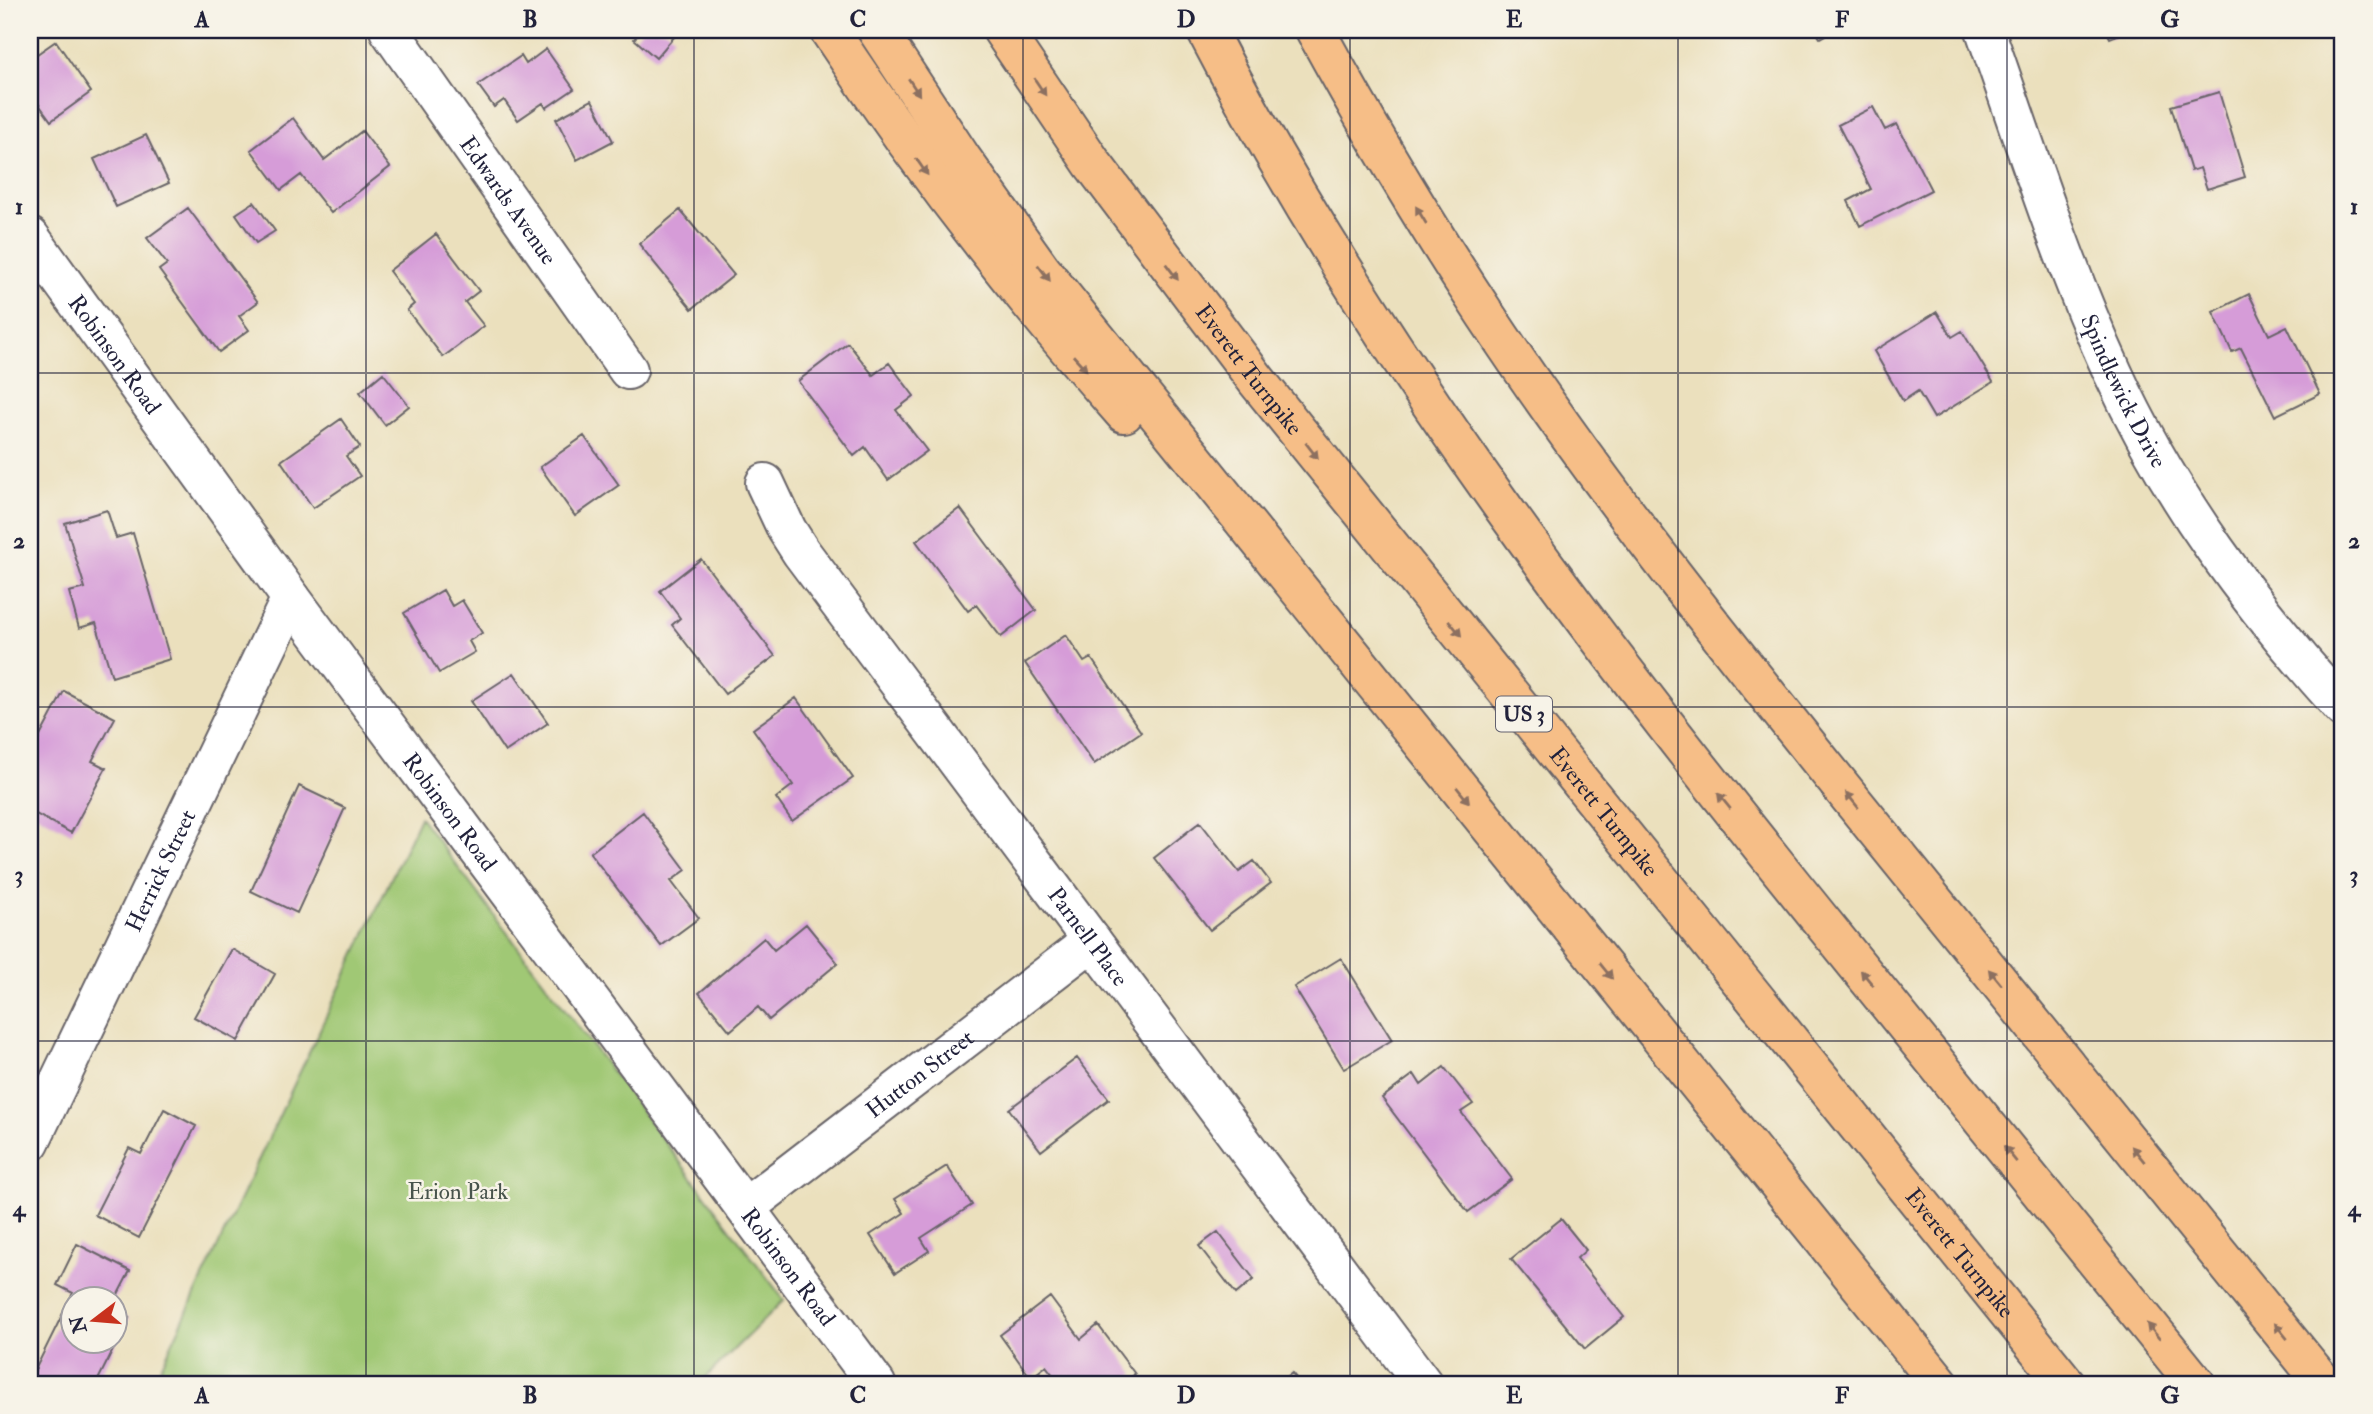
<svg xmlns="http://www.w3.org/2000/svg" width="2373" height="1414" font-family="'IM FELL Double Pica',serif">
	<style>
		.green { fill: #a0c874; stroke: #617558; stroke-width: 2 }
		.building { fill: #d69cd8 }
		.lines { fill: none; stroke-linecap: round; stroke-linejoin: round }
		.minor-casing { stroke: #686468; stroke-width: 42 }
		.highway-casing { stroke: #686468; stroke-width: 42 }
		.minor { stroke: #fff; stroke-width: 38 }
		.highway { stroke: #f6be87; stroke-width: 38 }
		.oneway { fill: #8c7061 }
		.grid { fill: none; stroke: #22223b; stroke-width: 2; stroke-opacity: 0.55 }
		.labels { text-anchor: middle; stroke-width: 5; stroke-linejoin: round; paint-order: stroke }
		.shield { fill: #f7f3e8; stroke: #62616f; stroke-width: 2 }
		.shield-label { font-size: 21px; font-weight: bold; fill: #22223b }
		.street-label { font-size: 23px; fill: #22223b; stroke: #f7f3e8 }
		.park-label { font-size: 23px; fill: #48544c; stroke: #f7f3e8 }
		.neatline { fill: none; stroke: #22223b; stroke-width: 2.5 }
		.grid-label { font-size: 23px; text-anchor: middle; font-weight: bold; fill: #22223b }
	</style>
	<rect width="100%" height="100%" fill="#f7f3e8"/>
	<filter id="ink" filterUnits="userSpaceOnUse"><feTurbulence type="fractalNoise" baseFrequency=".0143" numOctaves="2"/><feDisplacementMap in="SourceGraphic" scale="14" xChannelSelector="R" yChannelSelector="G"/><feConvolveMatrix kernelMatrix="1 2 1 2 8 2 1 2 1" color-interpolation-filters="sRGB"/></filter>
	<filter id="wash" filterUnits="userSpaceOnUse"><feTurbulence type="fractalNoise" baseFrequency=".00686" numOctaves="4" result="noise"/><feDisplacementMap in="SourceGraphic" scale="28" xChannelSelector="R" yChannelSelector="G"/><feGaussianBlur stdDeviation="1.57" result="paint"/><feColorMatrix in="noise" values="0 0 0 0 0 0 0 0 0 0 0 0 0 0 0 0 0 1.4 0 .05"/><feComposite in="paint" operator="in"/></filter>
	<g filter="url(#wash)">
		<rect width="100%" height="100%" fill="#ebe0bd"/>
		<!-- green -->
		<path class="green" d="M420,817L784,1300L699,1384H153Z"/>
		<g id="blocks">
			<!-- building -->
			<path class="building" d="M642,30H666L674,37L656,58L634,39Z
				M1815,30H1834L1820,38Z
				M2106,30H2130L2110,38Z
				M56,41L91,92L51,121L30,92V59Z
				M546,49L574,89L546,108L543,103L518,120L504,100L494,107L478,85L521,56L526,64Z
				M2219,92L2245,177L2207,189L2200,168L2191,171L2171,106Z
				M592,100L613,141L577,160L556,119Z
				M1873,107L1885,130L1897,124L1931,190L1860,226L1848,201L1871,189L1838,125Z
				M293,118L324,160L362,131L390,167L331,213L301,175L281,190L251,150Z
				M146,135L169,183L116,207L94,159Z
				M254,202L275,231L256,243L236,214Z
				M188,208L258,302L239,316L249,330L219,352L159,270L167,264L147,238Z
				M680,210L734,275L692,309L639,244Z
				M436,234L479,291L465,302L484,326L443,357L407,310L414,304L389,271Z
				M2249,294L2269,335L2287,326L2320,394L2275,416L2241,348L2232,352L2213,312Z
				M1937,312L1952,337L1962,331L1993,382L1934,418L1918,391L1903,401L1874,351Z
				M848,343L873,375L889,363L914,396L896,410L927,451L888,480L865,447L854,456L798,381Z
				M383,373L409,406L385,425L360,392Z
				M341,419L360,447L346,456L360,476L313,508L281,461Z
				M584,436L619,485L575,516L540,467Z
				M960,508L1036,610L1001,637L976,605L968,611L916,541Z
				M107,510L116,538L133,533L170,659L112,677L96,623L79,628L69,592L85,588L65,523Z
				M701,559L775,656L725,694L672,625L680,618L660,591Z
				M443,590L452,606L462,600L482,633L469,641L475,652L439,673L404,613Z
				M1066,635L1084,662L1091,658L1141,732L1094,764L1025,663Z
				M514,673L548,723L505,752L471,701Z
				M64,691L115,718L92,761L106,768L71,833L30,811V755Z
				M796,698L853,778L792,821L776,798L793,785L753,729Z
				M299,786L345,808L297,913L251,891Z
				M643,812L686,870L671,881L699,918L661,946L590,853Z
				M1200,822L1239,872L1254,861L1271,883L1210,930L1154,858Z
				M806,924L838,963L769,1020L758,1007L730,1031L699,993L764,938L774,950Z
				M232,949L275,974L238,1041L194,1017Z
				M1341,958L1392,1040L1344,1069L1294,987Z
				M1077,1058L1109,1099L1041,1151L1009,1109Z
				M1444,1067L1473,1104L1461,1112L1512,1179L1468,1212L1382,1098L1414,1074L1421,1085Z
				M164,1109L196,1126L139,1238L95,1215L129,1148L141,1154Z
				M947,1166L972,1205L921,1238L929,1251L895,1273L870,1235L904,1213L895,1199Z
				M1561,1219L1586,1250L1577,1258L1624,1317L1585,1349L1511,1259Z
				M1218,1232L1254,1279L1236,1294L1199,1246Z
				M77,1244L130,1271L116,1298H74V1340H116V1311L129,1318L96,1384H43L31,1378L73,1293L57,1285Z
				M1050,1297L1081,1339L1098,1325L1135,1374L1124,1384H1060L1046,1366L1031,1378L1000,1335Z
				M1292,1373L1301,1384H1278Z"/>
		</g>
	</g>
	<g filter="url(#ink)">
		<use href="#blocks" fill-opacity="0" stroke="#686468" stroke-width="2"/>
		<g class="lines">
			<defs>
				<g id="minor">
					<path id="s1" d="M389,30L628,370"/>
					<path id="s2" d="M1985,30C2025,144 2062,262 2113,373C2170,498 2251,606 2343,708"/>
					<path id="s3" d="M30,237L291,598L876,1384"/>
					<path id="s4" d="M765,483L787,530L801,552L1423,1384"/>
					<path id="s5" d="M30,1142L291,598"/>
					<path id="s6" d="M746,1207L1092,941"/>
				</g>
				<g id="highway">
					<path d="M829,30C918,165 1016,291 1124,413"/>
					<path d="M877,30L962,159L1042,271L1940,1384"/>
					<path id="s7" d="M1002,30L1092,163L1257,381L2066,1384"/>
					<path d="M1206,30C1378,361 1606,655 1840,944C1959,1091 2077,1238 2196,1384"/>
					<path d="M1315,30C1368,127 1424,222 1485,314C1612,506 1758,684 1902,862C2043,1036 2183,1210 2324,1384"/>
				</g>
			</defs>
			<!-- minor casing -->
			<use href="#minor" class="minor-casing"/>
			<!-- highway casing -->
			<use href="#highway" class="highway-casing"/>
			<!-- minor -->
			<use href="#minor" class="minor"/>
			<!-- highway -->
			<use href="#highway" class="highway"/>
		</g>
		<!-- one-way arrows -->
		<defs><path id="oneway-solid" d="M-6-.8H1V-3.2L6.5 0L1 3.2V.8H-6Z" transform="scale(1.75)"/></defs>
		<g class="oneway">
			<use href="#oneway-solid" transform="translate(914 87) rotate(57)"/>
			<use href="#oneway-solid" transform="translate(1040 87) rotate(56)"/>
			<use href="#oneway-solid" transform="translate(922 167) rotate(55)"/>
			<use href="#oneway-solid" transform="translate(1421 215) rotate(-121)"/>
			<use href="#oneway-solid" transform="translate(1172 272) rotate(53)"/>
			<use href="#oneway-solid" transform="translate(1044 273) rotate(53)"/>
			<use href="#oneway-solid" transform="translate(1080 363) rotate(48)"/>
			<use href="#oneway-solid" transform="translate(1312 451) rotate(52)"/>
			<use href="#oneway-solid" transform="translate(1455 628) rotate(51)"/>
			<use href="#oneway-solid" transform="translate(1463 795) rotate(51)"/>
			<use href="#oneway-solid" transform="translate(1852 800) rotate(-129)"/>
			<use href="#oneway-solid" transform="translate(1724 801) rotate(-129)"/>
			<use href="#oneway-solid" transform="translate(1606 971) rotate(51)"/>
			<use href="#oneway-solid" transform="translate(1995 977) rotate(-129)"/>
			<use href="#oneway-solid" transform="translate(1867 978) rotate(-129)"/>
			<use href="#oneway-solid" transform="translate(2010 1154) rotate(-129)"/>
			<use href="#oneway-solid" transform="translate(2138 1154) rotate(-129)"/>
			<use href="#oneway-solid" transform="translate(2153 1331) rotate(-129)"/>
			<use href="#oneway-solid" transform="translate(2281 1331) rotate(-129)"/>
		</g>
	</g>
	<!-- grid -->
	<path class="grid" d="M366,30V1384M694,30V1384M1023,30V1384M1350,30V1384M1678,30V1384M2007,30V1384M30,373H2343M30,707H2343M30,1041H2343"/>
	<g class="labels">
		<!-- shield labels -->
		<rect class="shield" x="1496" y="696.5" width="56" height="35" rx="5"/>
		<g class="shield-label">
			<text x="1524" y="721">US 3</text>
		</g>
		<!-- street labels -->
		<g class="street-label">
			<text dy="8" stroke="none"><textPath href="#s1" startOffset="208">Edwards Avenue</textPath></text>
			<text dy="8" stroke="none"><textPath href="#s3" startOffset="145">Robinson Road</textPath></text>
			<text dy="8" stroke="none"><textPath href="#s7" startOffset="420">Everett Turnpike</textPath></text>
			<text dy="8" stroke="none"><textPath href="#s2" startOffset="387">Spindlewick Drive</textPath></text>
			<text dy="8" stroke="none"><textPath href="#s3" startOffset="712">Robinson Road</textPath></text>
			<text dy="8" stroke="none"><textPath href="#s7" startOffset="987">Everett Turnpike</textPath></text>
			<text dy="8" stroke="none"><textPath href="#s5" startOffset="301">Herrick Street</textPath></text>
			<text dy="8" stroke="none"><textPath href="#s4" startOffset="558">Parnell Place</textPath></text>
			<text dy="8" stroke="none"><textPath href="#s6" startOffset="219">Hutton Street</textPath></text>
			<text dy="8" stroke="none"><textPath href="#s7" startOffset="1554">Everett Turnpike</textPath></text>
			<text dy="8" stroke="none"><textPath href="#s3" startOffset="1279">Robinson Road</textPath></text>
		</g>
		<!-- park labels -->
		<g class="park-label">
			<text x="458" y="1199">Erion Park</text>
		</g>
	</g>
	<!-- margin -->
	<rect width="2373" height="1414" fill="none" stroke="#f7f3e8" stroke-width="77"/>
	<!-- north arrow -->
	<g transform="translate(94 1320) rotate(254)"><circle r="33" fill="#f7f3e8" stroke="#a29fa3" stroke-width="2"/>
	<path d="M0-5L12 26L0 18L-12 26Z" fill="#c8321e"/>
	<text y="-10" font-size="19" font-weight="bold" text-anchor="middle" fill="#22223b">N</text>
	</g>
	<rect x="38" y="38" width="2296" height="1338" class="neatline"/>
	<g class="grid-label">
		<text x="202" y="27">A</text>
		<text x="530" y="27">B</text>
		<text x="858" y="27">C</text>
		<text x="1186" y="27">D</text>
		<text x="1514" y="27">E</text>
		<text x="1842" y="27">F</text>
		<text x="2170" y="27">G</text>
		<text x="19" y="214">1</text>
		<text x="2354" y="214">1</text>
		<text x="19" y="548">2</text>
		<text x="2354" y="548">2</text>
		<text x="19" y="882">3</text>
		<text x="2354" y="882">3</text>
		<text x="19" y="1216">4</text>
		<text x="2354" y="1216">4</text>
		<text x="202" y="1403">A</text>
		<text x="530" y="1403">B</text>
		<text x="858" y="1403">C</text>
		<text x="1186" y="1403">D</text>
		<text x="1514" y="1403">E</text>
		<text x="1842" y="1403">F</text>
		<text x="2170" y="1403">G</text>
	</g>
</svg>
